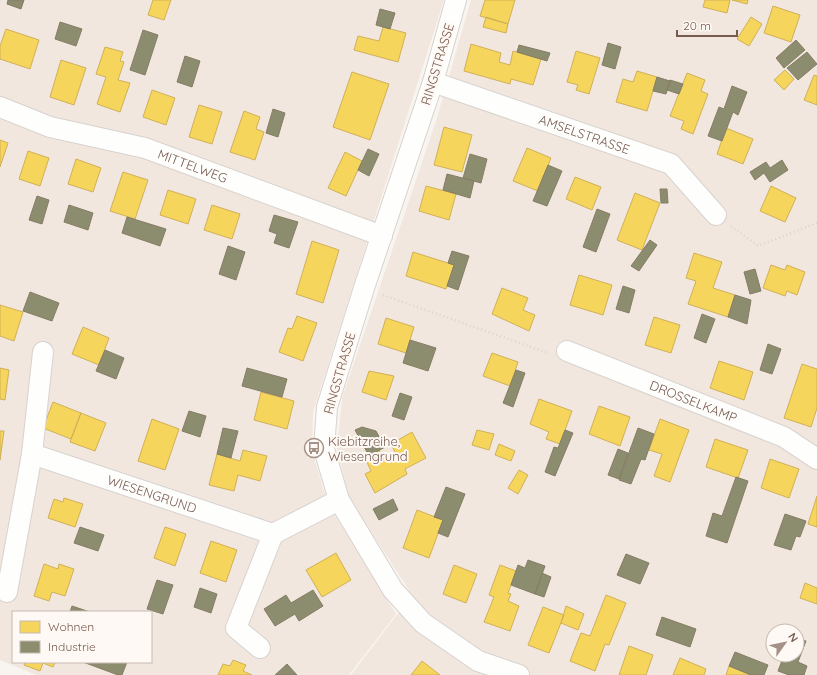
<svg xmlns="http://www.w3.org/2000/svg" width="817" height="675" font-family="Quicksand,sans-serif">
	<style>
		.residential { fill: #f1e7de; fill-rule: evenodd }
		.homes { fill: #f6d55c; stroke: #d0b058 }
		.industry { fill: #8c8c6e; stroke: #867d65 }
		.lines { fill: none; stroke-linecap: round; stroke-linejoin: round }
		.street-casing { stroke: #d8d2ce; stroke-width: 22 }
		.path { stroke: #dbd4d0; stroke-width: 2.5; stroke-dasharray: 1 3; stroke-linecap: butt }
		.street { stroke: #fefefd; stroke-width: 20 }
		.labels { text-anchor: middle; stroke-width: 4; stroke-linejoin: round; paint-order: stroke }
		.street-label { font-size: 13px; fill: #785b4f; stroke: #fef9f4 }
		.poi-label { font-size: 13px; fill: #785b4f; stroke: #fef9f4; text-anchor: start }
	</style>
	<rect width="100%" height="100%" fill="#f8f5f0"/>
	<!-- residential -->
	<path class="residential" d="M0,0H444L313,412L312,451L328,504L396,614L349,675H36L0,660ZM13,612H151V662H13Z
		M471,0H817V675H351L412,595L349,498L337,449L342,398L436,121ZM773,631H797V655H773Z"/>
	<!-- homes -->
	<path class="homes" d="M153,0H171L164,20L148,15Z
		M485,0H515L508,24L480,16Z
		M705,0H730L727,13L703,7Z
		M732,0H748L747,4Z
		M773,6L800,15L791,42L764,33Z
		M486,17L508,24L506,33L483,27Z
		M751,17L762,24L749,46L737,39Z
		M383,27L406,33L398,62L354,50L358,36L379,41Z
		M6,29L39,40L30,69L0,59V46Z
		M471,44L501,53L499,62L510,65L513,51L541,59L533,85L511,79L510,84L464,71Z
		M105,47L123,52L120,61L124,62L118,80L130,83L120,112L97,104L106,77L96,74Z
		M576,51L600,58L589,94L576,90L578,85L567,82Z
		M61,60L86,68L74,105L50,97Z
		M785,70L794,79L784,90L774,80Z
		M637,71L657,77L647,111L616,102L623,79L633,82Z
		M352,72L389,84L370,140L333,127Z
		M687,73L705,80L701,91L708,94L693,134L681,129L684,121L670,116Z
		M814,75L817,76V105L804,100Z
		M152,90L175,98L166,125L143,117Z
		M199,105L222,112L212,144L189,137Z
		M244,111L260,117L256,129L264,132L255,160L230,152Z
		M444,127L472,135L462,172L434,165Z
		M726,128L753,139L743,164L717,154Z
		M0,140L8,143L0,167Z
		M527,148L551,158L538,191L513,181Z
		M28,151L49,158L40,186L19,179Z
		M345,152L362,161L346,196L328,188Z
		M76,159L101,168L93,192L68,184Z
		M123,172L148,180L135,219L110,211Z
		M575,177L601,187L592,210L566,199Z
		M426,186L456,194L449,220L419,211Z
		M771,186L796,198L785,222L760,211Z
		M168,190L196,199L188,224L160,215Z
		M635,193L660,203L642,250L617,240Z
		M212,205L240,214L232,239L204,230Z
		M312,241L339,250L323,303L296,294Z
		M413,252L454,265L446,289L406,276Z
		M694,253L722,262L713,288L735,295L728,317L688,304L696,281L686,278Z
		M771,265L785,270L787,265L805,272L797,295L787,291L785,296L763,288Z
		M579,275L612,285L603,315L570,305Z
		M502,288L528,298L523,310L535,315L529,331L492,314Z
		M0,305L23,312L14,341L0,336Z
		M297,316L317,323L303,361L279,352L288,328L292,329Z
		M654,317L680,325L671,353L645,345Z
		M386,318L414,327L406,353L378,344Z
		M83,327L109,338L99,365L72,354Z
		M492,353L518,362L510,386L483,376Z
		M719,361L753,372L744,400L710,388Z
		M802,364L817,369V408L811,427L784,418Z
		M0,368L9,370L5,400L0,399Z
		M369,371L394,376L386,400L362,392Z
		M261,392L294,401L287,429L254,420Z
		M539,399L572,411L560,444L546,439L549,432L530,424Z
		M53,402L81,413L71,439L43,428Z
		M599,406L630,417L620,446L589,434Z
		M81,413L106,423L95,451L70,442Z
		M152,419L179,429L165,470L138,461Z
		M660,419L689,430L670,482L654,476L662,454L649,450Z
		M477,430L494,434L489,450L472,445Z
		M0,431H4L0,460Z
		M412,432L426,458L405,469L407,474L375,493L365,474L371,471L365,458L379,450L384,460L396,454L391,444Z
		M715,439L748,450L738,478L706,467Z
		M499,444L515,451L511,461L495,455Z
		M243,450L267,456L260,481L238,475L234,491L209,485L217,454L240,461Z
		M770,459L799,469L789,498L761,488Z
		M519,470L528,475L518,494L508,488Z
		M817,496V527L808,524Z
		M64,498L83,504L75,527L48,518L54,499L63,502Z
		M417,510L443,520L429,558L403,548Z
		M165,527L186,534L175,566L154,558Z
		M211,541L237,550L226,582L200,573Z
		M336,553L351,580L322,597L306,570Z
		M44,564L58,569L59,564L74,569L65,596L52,592L49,601L34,596Z
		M454,565L477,574L466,603L443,594Z
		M500,565L516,571L508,593L511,594L508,601L519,606L510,631L484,622L494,597L489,595Z
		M805,583L817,588V604L800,598Z
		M606,595L626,603L609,645L605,644L595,671L570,661L581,633L590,636Z
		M566,606L584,614L578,630L561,623Z
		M543,607L564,615L549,653L528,645Z
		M629,646L653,655L646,675H619Z
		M680,658L706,669L704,675H673Z
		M233,660L246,665L243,671L252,675H218L223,664L230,666Z
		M422,661L440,675H411Z
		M25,662H55L53,667L43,663L40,671L24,665Z
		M729,666L751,675H726Z"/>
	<!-- industry -->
	<path class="industry" d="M8,0H24L21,9L7,4Z
		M380,9L395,13L390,29L376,25Z
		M60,22L82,29L76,46L55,39Z
		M143,30L158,35L145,75L130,70Z
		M796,40L805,50L784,68L776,58Z
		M608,43L621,47L615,69L602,65Z
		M519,45L550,53L547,61L517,52Z
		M807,52L817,64L798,80L787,68Z
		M185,56L200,61L192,87L177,82Z
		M657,77L670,81L666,94L653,91Z
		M670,80L683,84L679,94L667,90Z
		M732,86L747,92L738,115L733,112L722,141L708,136L719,107L724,109Z
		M273,109L285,113L278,137L266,133Z
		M368,149L379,154L369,176L358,170Z
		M470,154L487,159L481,183L463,178Z
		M782,160L788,170L770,182L764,173L755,180L750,172L766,162L770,168Z
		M548,165L562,171L547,206L533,201Z
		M447,174L474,181L470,198L443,190Z
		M660,189H667L668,203H661Z
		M37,196L49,200L42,224L29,220Z
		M69,205L93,213L88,230L64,222Z
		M597,209L610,214L596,252L583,247Z
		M274,215L298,222L289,248L274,243L277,234L269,231Z
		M127,217L166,229L160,246L122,233Z
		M650,240L657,245L639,271L631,266Z
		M228,246L245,252L236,280L219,274Z
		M452,251L469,256L458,290L447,286L454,265L448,263Z
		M755,269L761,291L750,294L744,272Z
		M623,286L635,290L629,313L616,309Z
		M30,292L59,303L52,321L23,311Z
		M735,295L751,300L747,324L728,317Z
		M702,314L715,319L706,343L694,338Z
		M410,340L436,348L428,371L403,363Z
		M768,344L781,349L772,374L760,370Z
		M105,350L124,358L116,379L96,371Z
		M247,368L287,379L282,397L242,386Z
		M516,370L525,373L513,407L503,403Z
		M400,393L412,397L404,420L392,416Z
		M189,411L206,416L200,437L182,431Z
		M362,427L376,431L385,447L369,456L355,430Z
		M223,428L238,431L231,458L217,454Z
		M638,428L654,434L645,460L641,459L631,484L619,480Z
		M565,430L573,433L555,476L545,472L554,447L558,448Z
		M618,449L628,453L619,479L608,475Z
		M736,477L748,481L727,543L706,536L713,513L722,516Z
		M446,487L465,494L448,537L438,533L443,520L434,517Z
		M393,499L398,510L379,520L373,509Z
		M785,514L806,521L800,537L796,536L791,550L774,545Z
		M80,527L104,535L98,551L74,543Z
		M626,554L649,563L640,584L617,575Z
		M528,560L545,566L535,594L511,585L518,565L525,568Z
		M542,573L551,577L544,597L535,594Z
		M157,580L173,585L163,614L147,609Z
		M200,588L217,594L211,613L194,607Z
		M313,590L323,606L299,621L295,614L275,626L264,609L286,595L291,603Z
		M72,606L90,612H70Z
		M662,617L696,629L690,647L656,635Z
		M797,638L806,641L798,662L807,666L804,675H789L778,671L783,658L778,656L797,655Z
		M735,652L768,665L764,675H751L729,666Z
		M83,662H127L122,675H118Z
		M287,664L297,675H275Z"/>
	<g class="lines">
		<defs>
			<g id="street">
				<path d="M456,0L433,82L364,288L327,407L324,449L339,500L393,590L423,623L478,661L519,675"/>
				<path id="s1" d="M433,82L671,164L716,215"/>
				<path id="s2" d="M0,107L50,127L145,148L382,236"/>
				<path id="s3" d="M567,351L784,437L817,459"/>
				<path id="s4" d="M43,352L32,454L273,534L339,500"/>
				<path d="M7,592L32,454"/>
				<path d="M260,648L236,628L273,534"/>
			</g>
		</defs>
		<!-- street casing -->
		<use href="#street" class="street-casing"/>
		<!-- path -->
		<path class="path" d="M731,226L758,246L817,223
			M383,295L548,353"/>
		<!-- street -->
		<use href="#street" class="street"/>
	</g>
	<!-- icons -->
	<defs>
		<symbol id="bus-ring" viewBox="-11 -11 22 22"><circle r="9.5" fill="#fef9f4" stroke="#a59187" stroke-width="1.5"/><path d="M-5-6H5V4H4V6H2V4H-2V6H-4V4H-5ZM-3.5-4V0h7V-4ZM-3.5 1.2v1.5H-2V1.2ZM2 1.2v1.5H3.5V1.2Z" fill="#a59187"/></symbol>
	</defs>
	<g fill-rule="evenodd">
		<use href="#bus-ring" x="303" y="437" width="22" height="22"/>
	</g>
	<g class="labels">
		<!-- street labels -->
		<g class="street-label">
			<text transform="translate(437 64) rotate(-73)" y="5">RINGSTRASSE</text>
			<text dy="5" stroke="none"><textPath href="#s1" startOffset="160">AMSELSTRASSE</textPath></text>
			<text dy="5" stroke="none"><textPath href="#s2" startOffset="202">MITTELWEG</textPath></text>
			<text transform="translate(339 373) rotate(-74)" y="5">RINGSTRASSE</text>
			<text dy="5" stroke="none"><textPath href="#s3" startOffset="136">DROSSELKAMP</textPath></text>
			<text dy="5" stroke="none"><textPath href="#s4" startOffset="229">WIESENGRUND</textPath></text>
		</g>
		<!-- poi labels -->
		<g class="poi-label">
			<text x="328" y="446">Kiebitzreihe,<tspan x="328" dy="15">Wiesengrund</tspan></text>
		</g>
	</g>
	<!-- legend -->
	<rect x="12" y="611" width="140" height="52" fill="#fef9f4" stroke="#c8bab2"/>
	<rect x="20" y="621" width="20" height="12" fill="#f6d55c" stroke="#c8bab2"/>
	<text x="48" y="631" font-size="12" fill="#785b4f">Wohnen</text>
	<rect x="20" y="641" width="20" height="12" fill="#8c8c6e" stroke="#c8bab2"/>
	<text x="48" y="651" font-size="12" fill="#785b4f">Industrie</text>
	<!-- north arrow -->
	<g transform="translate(785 643) rotate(57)"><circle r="19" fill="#fef9f4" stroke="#c8bab2"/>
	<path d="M0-3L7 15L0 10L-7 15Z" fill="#a59187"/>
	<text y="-6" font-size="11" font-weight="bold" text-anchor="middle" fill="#785b4f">N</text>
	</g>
	<!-- scale -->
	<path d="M677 30v6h60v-6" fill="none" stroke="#785b4f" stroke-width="2"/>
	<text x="683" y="30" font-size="12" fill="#785b4f" stroke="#fef9f4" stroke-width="3" paint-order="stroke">20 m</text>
</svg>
